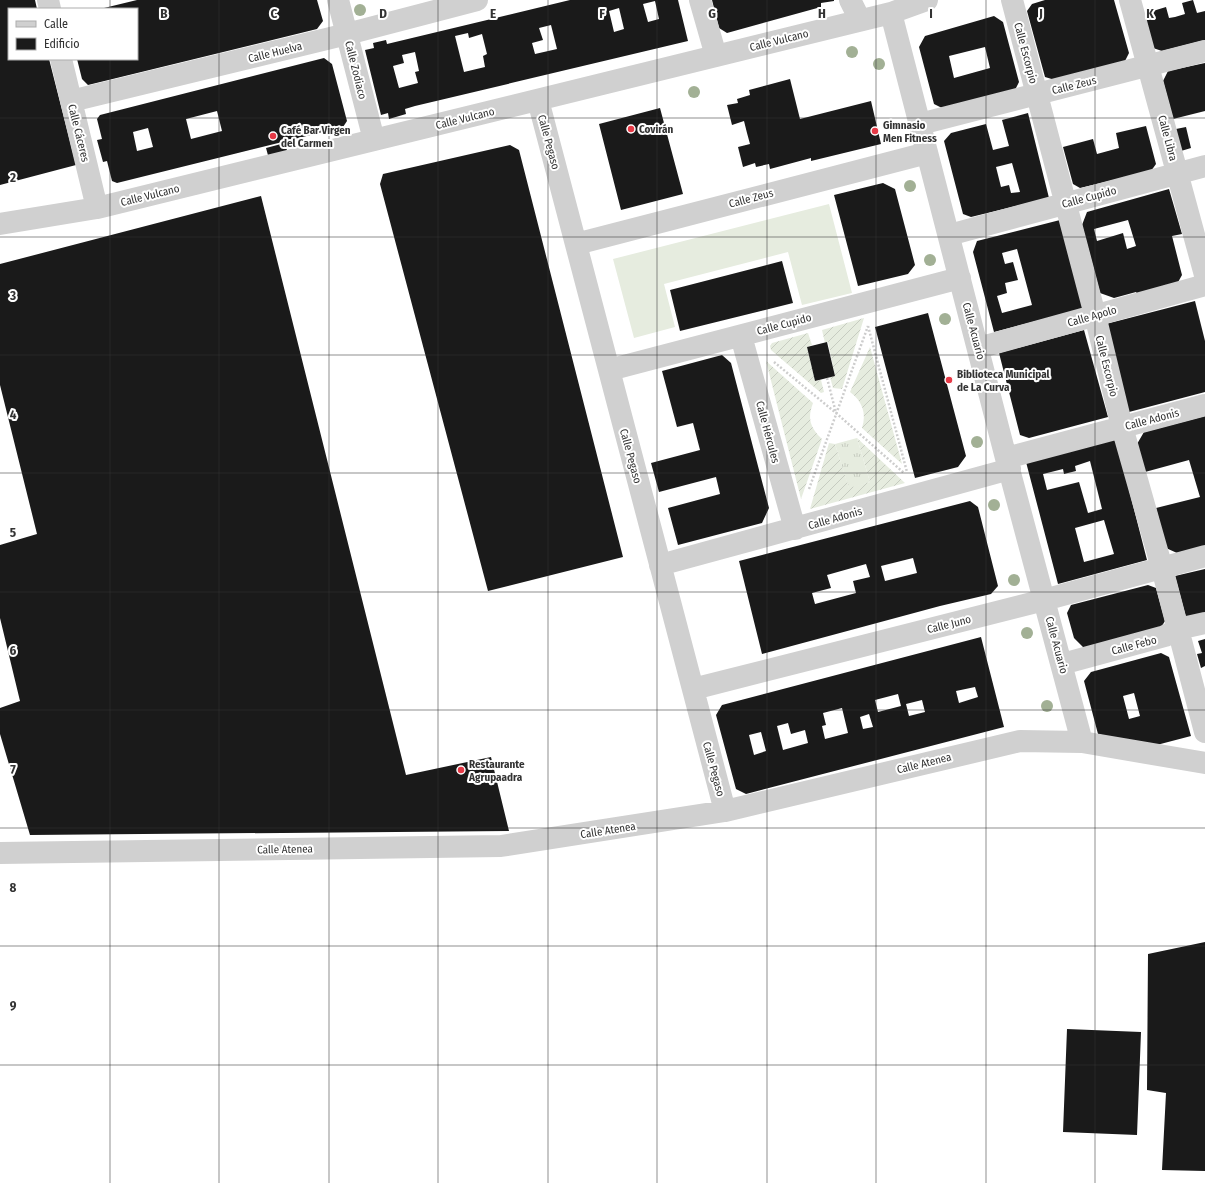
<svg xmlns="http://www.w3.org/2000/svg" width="1205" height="1183" font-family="'Fira Sans Condensed',sans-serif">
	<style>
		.grass { fill: #e6ecdf }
		.park { fill: url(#park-tufts) }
		.garden { fill: url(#garden-furrows) }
		.building { fill: #1a1a1a; fill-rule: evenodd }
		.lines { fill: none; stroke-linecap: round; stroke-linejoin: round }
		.path { stroke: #cdcdcd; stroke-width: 2.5; stroke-dasharray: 2 2; stroke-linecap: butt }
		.street { stroke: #d0d0d0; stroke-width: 22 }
		.tree { fill: #a2b095 }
		.grid { fill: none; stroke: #333; stroke-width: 1; stroke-opacity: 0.55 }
		.poi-dot { fill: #e63946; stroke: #fff; stroke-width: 1.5 }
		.labels { text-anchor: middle; stroke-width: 4; stroke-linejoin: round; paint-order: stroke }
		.street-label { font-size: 11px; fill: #333; stroke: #fff }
		.poi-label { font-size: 11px; font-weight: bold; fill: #333; stroke: #fff; text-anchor: start }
		.grid-label { font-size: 13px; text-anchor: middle; font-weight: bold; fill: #333; stroke: #fff; stroke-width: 4; stroke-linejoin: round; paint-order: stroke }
	</style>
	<defs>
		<pattern id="park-tufts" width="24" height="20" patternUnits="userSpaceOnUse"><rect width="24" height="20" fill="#e6ecdf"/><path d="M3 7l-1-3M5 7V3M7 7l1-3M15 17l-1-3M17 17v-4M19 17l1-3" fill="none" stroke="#c6cbc0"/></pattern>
		<pattern id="garden-furrows" width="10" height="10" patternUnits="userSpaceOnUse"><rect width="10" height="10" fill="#e6ecdf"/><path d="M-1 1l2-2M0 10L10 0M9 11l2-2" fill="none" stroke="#c6cbc0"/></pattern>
	</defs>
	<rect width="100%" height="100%" fill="#fff"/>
	<!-- grass -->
	<path class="grass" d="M829,204L852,293L802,305L788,252L664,284L675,327L634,338L613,259Z"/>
	<!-- park -->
	<path class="park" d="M857,438L870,482L849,489L835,444Z"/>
	<!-- garden -->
	<path class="garden" d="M864,318L842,389L833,388L830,377L835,376L828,342L825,343L822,330Z
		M808,333L812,345L807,347L815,381L821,380L824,392L821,393L771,350L770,346L772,343Z
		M870,347L902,464L862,428C867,413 862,401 850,392Z
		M766,361L813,403C807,418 810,428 822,439L801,499Z
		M857,438L905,483L810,509L829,443L835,444L849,488L870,482Z"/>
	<!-- building -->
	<path class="building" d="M0,0H35L37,9H9V59H49L76,165L0,185Z
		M137,0H317L323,21L317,29L88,85L82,79L77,59H137V9L104,8Z
		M570,0H678L688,41L415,106L405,109L406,114L389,119L388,113L381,115L365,50L374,48L373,43L386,40L387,44ZM655,1L659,19L648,22L643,4ZM619,8L624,29L614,32L609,11ZM551,25L557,49L535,54L532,43L543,40L539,28ZM468,33L469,38L482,34L487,54L483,56L485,67L464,72L455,36ZM415,52L419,71L415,72L418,83L399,88L393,66L404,63L402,55Z
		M712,0H834V1L821,3V7L727,33L719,28Z
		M1045,0H1114L1129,53L1125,61L1055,80L1045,77L1027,11L1032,4Z
		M1193,0L1197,13L1205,11V40L1162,51L1153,48L1143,14L1166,7L1169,18L1175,17L1185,14L1182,3Z
		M994,16L1003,22L1019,82L1015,90L944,109L934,104L919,47L925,36ZM985,47L990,68L954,78L949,56Z
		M324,58L332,64L347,121L343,127L117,183L112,181L107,161L103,162L97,140L102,139L97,119L100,115ZM217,111L222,131L191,139L186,119ZM148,128L153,147L137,151L133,132Z
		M1205,63V111L1173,119L1163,81L1168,71Z
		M790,79L800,119L871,101L881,144L811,161V158L770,169L769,164L756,167L755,163L743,167L738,147L750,144L747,133L744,121L732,125L727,105L738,103L737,99L750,95L749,90Z
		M660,108L683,194L621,210L599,124Z
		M1028,113L1049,198L971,217L963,214L944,141L951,133L986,124L993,150L1009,146L1002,120ZM1012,163L1020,192L1011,193L1009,185L1001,187L996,167Z
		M1146,126L1156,164L1151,171L1080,188L1073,184L1063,147L1093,139L1097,154L1119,148L1116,133Z
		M1186,127L1191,148L1181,151L1176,129Z
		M285,143L288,154L269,159L266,148Z
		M510,145L519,150L623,557L488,591L380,184L383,174Z
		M883,183L895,189L915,265L908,274L858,286L834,195Z
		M1169,189L1182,234L1172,236L1182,275L1177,284L1138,295L1136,292L1114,298L1100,293L1082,225L1087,212ZM1128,220L1136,246L1127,249L1123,233L1097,241L1094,229Z
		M261,196L406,775L491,757L509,831L30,835L0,734V708L20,701L0,618V545L37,534L0,385V264Z
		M1060,220L1083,309L994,332L973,252L977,241ZM1017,249L1032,305L1002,313L997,296L1007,293L1005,283L1018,280L1013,262L1005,264L1002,253Z
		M782,261L793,303L680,331L670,290Z
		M1195,301L1205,341V392L1129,412L1106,324Z
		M928,313L966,456L958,467L915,478L875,327Z
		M1084,330L1108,417L1029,438L1020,435L999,353Z
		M827,342L835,376L815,381L807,347Z
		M722,355L731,363L769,508L762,523L678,545L668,508L720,494L716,477L659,492L651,463L700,450L693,423L677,427L662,371Z
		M1205,416V546L1177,553L1166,548L1156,508L1200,497L1189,460L1145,472L1137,444L1144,432Z
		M1116,439L1147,560L1058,584L1026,462ZM1090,461L1102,509L1088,513L1079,482L1047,490L1043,474L1063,469L1064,474L1076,471L1075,466ZM1104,520L1114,554L1084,562L1075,528Z
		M970,501L978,507L998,586L991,594L940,606L762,654L739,561ZM913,558L917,573L885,581L881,566ZM866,564L870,577L853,581L856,593L815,604L812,593L831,588L827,575Z
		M1205,569V616L1187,621L1175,576Z
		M1148,585L1156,588L1165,621L1160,629L1084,648L1074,638L1067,613L1071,605Z
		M981,637L1004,727L746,794L736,789L716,715L722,705ZM975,687L978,697L959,703L956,691ZM898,694L901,706L878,712L875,700ZM922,700L925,712L909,716L906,704ZM842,708L848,733L825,739L822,726L826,725L823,713ZM869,714L873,727L863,729L860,717ZM788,723L791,734L805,730L808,743L783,750L777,726ZM761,732L766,751L754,755L749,735Z
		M1205,639V666L1201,668L1197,654L1202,653L1198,641Z
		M1161,653L1169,657L1191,736L1149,747L1098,734L1084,681L1091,672ZM1134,693L1140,716L1129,719L1123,696Z
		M1205,942V1171L1162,1170L1166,1093L1147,1090L1148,954Z
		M1067,1029L1141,1032L1137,1135L1063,1132Z"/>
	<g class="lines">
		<!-- path -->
		<path class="path" d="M868,326L907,472
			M774,362L836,413L904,473
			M827,378L836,413
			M809,489L868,326"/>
		<!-- street -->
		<path class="street" d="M48,0L50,9
			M338,0L374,140
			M700,0L716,56
			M850,0L860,20
			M1012,0L1095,315L1122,427L1162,568L1205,732
			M1130,0L1205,275
			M891,13L1006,458L1082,742
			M61,59L97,208
			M538,100L725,811
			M71,101L347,34L477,0
			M920,124L1205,51
			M0,224L97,208L891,13L927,0
			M949,235L1205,166
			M576,244L927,153
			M741,336L795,529
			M978,348L1205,285
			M609,370L960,278
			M1006,458L1205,405
			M660,565L1010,469
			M1062,664L1165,636L1178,629L1205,623
			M693,689L1044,600L1205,556
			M0,853L501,846L725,811L1020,741L1082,742L1205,763"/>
	</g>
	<!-- trees -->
	<g class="tree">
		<circle cx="360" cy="10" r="6"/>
		<circle cx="852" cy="52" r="6"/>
		<circle cx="879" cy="64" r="6"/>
		<circle cx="694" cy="92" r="6"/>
		<circle cx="910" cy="186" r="6"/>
		<circle cx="930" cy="260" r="6"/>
		<circle cx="945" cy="319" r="6"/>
		<circle cx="977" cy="442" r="6"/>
		<circle cx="994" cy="505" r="6"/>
		<circle cx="1014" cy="580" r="6"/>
		<circle cx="1027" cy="633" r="6"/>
		<circle cx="1047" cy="706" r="6"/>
	</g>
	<!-- grid -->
	<path class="grid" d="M110,0V9M219,0V1183M329,0V1183M438,0V1183M548,0V1183M657,0V1183M767,0V1183M876,0V1183M986,0V1183M1095,0V1183M110,59V1183M0,118H1205M0,237H1205M0,355H1205M0,473H1205M0,592H1205M0,710H1205M0,828H1205M0,946H1205M0,1065H1205"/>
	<!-- markers -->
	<g class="poi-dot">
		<circle cx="631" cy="129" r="4"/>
		<circle cx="875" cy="131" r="4"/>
		<circle cx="273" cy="136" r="4"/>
		<circle cx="949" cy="380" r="4"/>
		<circle cx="461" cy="770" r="4"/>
	</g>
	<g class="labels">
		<!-- street labels -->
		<g class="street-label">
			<text transform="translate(779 40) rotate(-14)" y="4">Calle Vulcano</text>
			<text transform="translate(275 52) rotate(-14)" y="4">Calle Huelva</text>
			<text transform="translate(1026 53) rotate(75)" y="4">Calle Escorpio</text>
			<text transform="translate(356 70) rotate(76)" y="4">Calle Zodiaco</text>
			<text transform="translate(1074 85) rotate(-14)" y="4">Calle Zeus</text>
			<text transform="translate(465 118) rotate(-14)" y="4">Calle Vulcano</text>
			<text transform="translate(79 133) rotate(76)" y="4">Calle Cáceres</text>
			<text transform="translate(1168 138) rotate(75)" y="4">Calle Libra</text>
			<text transform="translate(549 142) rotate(75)" y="4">Calle Pegaso</text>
			<text transform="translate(150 195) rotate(-14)" y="4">Calle Vulcano</text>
			<text transform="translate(1089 197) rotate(-15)" y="4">Calle Cupido</text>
			<text transform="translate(751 198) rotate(-15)" y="4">Calle Zeus</text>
			<text transform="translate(1092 316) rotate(-16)" y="4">Calle Apolo</text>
			<text transform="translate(784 324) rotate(-15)" y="4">Calle Cupido</text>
			<text transform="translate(974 331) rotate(75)" y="4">Calle Acuario</text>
			<text transform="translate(1107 366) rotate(76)" y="4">Calle Escorpio</text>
			<text transform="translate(1152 419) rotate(-15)" y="4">Calle Adonis</text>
			<text transform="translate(768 432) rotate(75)" y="4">Calle Hércules</text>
			<text transform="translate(631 456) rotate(75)" y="4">Calle Pegaso</text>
			<text transform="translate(835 518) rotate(-16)" y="4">Calle Adonis</text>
			<text transform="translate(949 624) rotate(-14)" y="4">Calle Juno</text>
			<text transform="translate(1057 645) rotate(75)" y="4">Calle Acuario</text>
			<text transform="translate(1134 645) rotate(-15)" y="4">Calle Febo</text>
			<text transform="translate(924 763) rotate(-14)" y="4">Calle Atenea</text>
			<text transform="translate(714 769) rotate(75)" y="4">Calle Pegaso</text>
			<text transform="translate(608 830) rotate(-9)" y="4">Calle Atenea</text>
			<text transform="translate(285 849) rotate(-1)" y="4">Calle Atenea</text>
		</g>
		<!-- poi labels -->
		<g class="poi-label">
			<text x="883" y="129">Gimnasio<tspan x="883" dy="13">Men Fitness</tspan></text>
			<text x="639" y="133">Covirán</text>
			<text x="281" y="134">Café Bar Virgen<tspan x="281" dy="13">del Carmen</tspan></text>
			<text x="957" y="378">Biblioteca Municipal<tspan x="957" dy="13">de La Curva</tspan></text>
			<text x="469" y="768">Restaurante<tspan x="469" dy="13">Agrupaadra</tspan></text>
		</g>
	</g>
	<g class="grid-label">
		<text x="164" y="18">B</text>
		<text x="274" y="18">C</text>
		<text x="383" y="18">D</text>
		<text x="493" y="18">E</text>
		<text x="602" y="18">F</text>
		<text x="712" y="18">G</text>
		<text x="822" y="18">H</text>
		<text x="931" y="18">I</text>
		<text x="1041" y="18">J</text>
		<text x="1150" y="18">K</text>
		<text x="13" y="182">2</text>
		<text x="13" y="300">3</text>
		<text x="13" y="419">4</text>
		<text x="13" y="537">5</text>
		<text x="13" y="655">6</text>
		<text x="13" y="774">7</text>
		<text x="13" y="892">8</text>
		<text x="13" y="1010">9</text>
	</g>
	<!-- legend -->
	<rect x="8" y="8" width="130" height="52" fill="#ffffff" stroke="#adadad"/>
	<rect x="16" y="21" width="20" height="6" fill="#d0d0d0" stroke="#adadad"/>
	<text x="44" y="28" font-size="12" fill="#333333">Calle</text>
	<rect x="16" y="38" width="20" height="12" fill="#1a1a1a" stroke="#adadad"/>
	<text x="44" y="48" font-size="12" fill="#333333">Edificio</text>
</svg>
